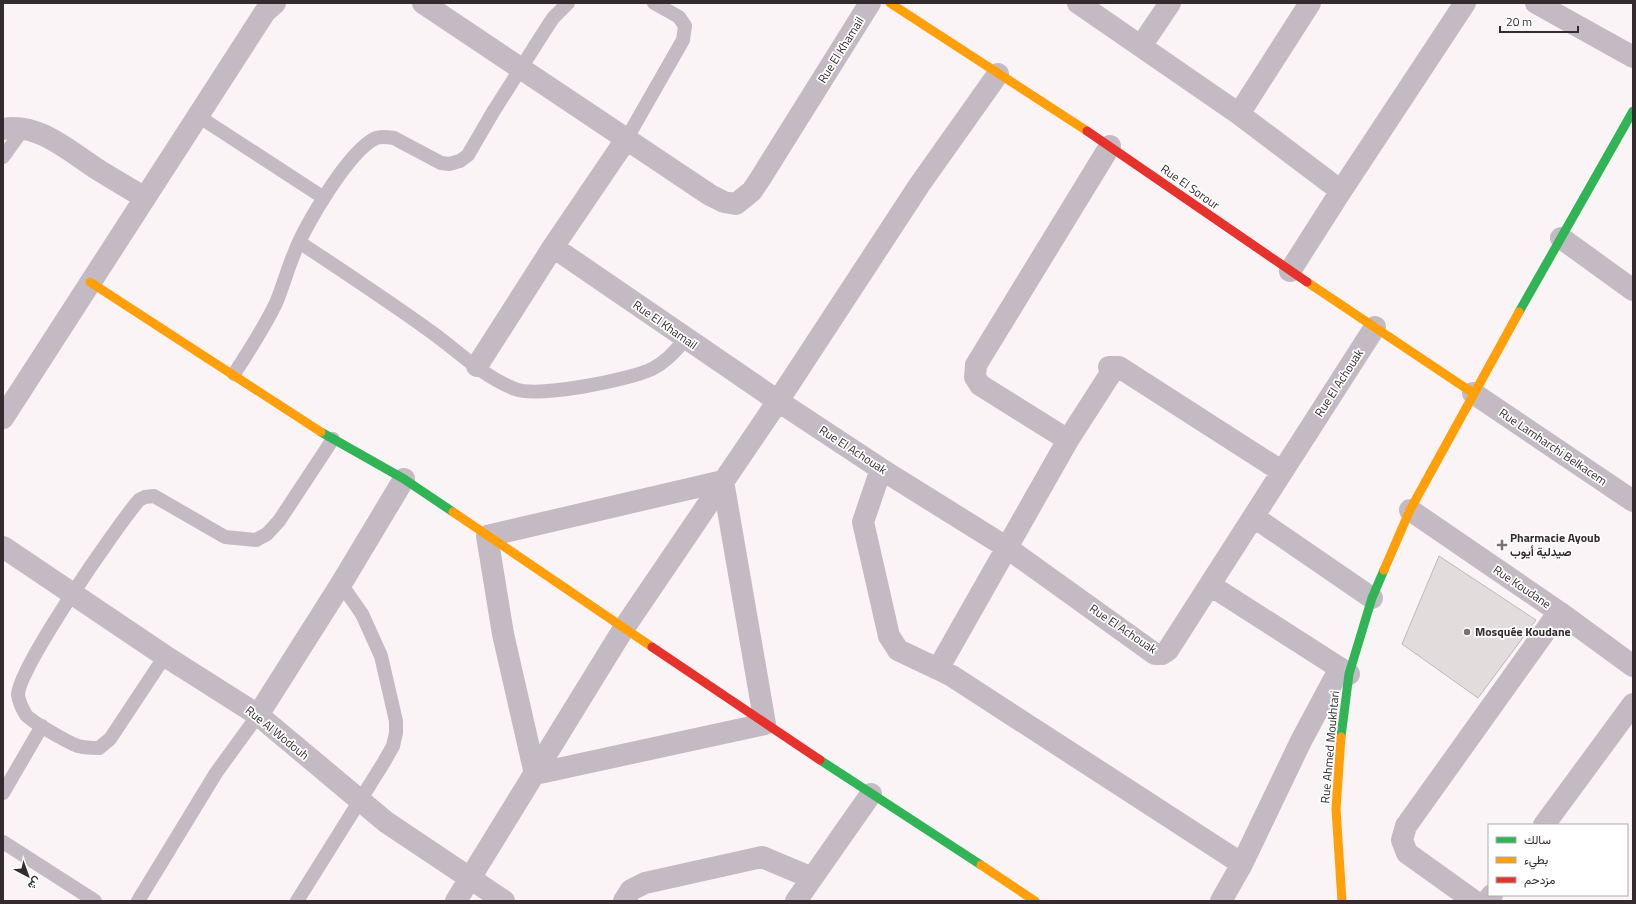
<svg xmlns="http://www.w3.org/2000/svg" width="1636" height="904" font-family="'Titillium Web',Vazirmatn,sans-serif">
	<style>
		.building { fill: #e2dcdc; stroke: #bfb9ba }
		.lines { fill: none; stroke-linecap: round; stroke-linejoin: round }
		.lane { stroke: #c4bac3; stroke-width: 14 }
		.street { stroke: #c4bac3; stroke-width: 22 }
		.fast { stroke: #30b455; stroke-width: 9 }
		.slow { stroke: #ff9f0a; stroke-width: 9 }
		.jam { stroke: #e5322d; stroke-width: 9 }
		.poi-dot { fill: #797173; stroke: #fff; stroke-width: 1.5 }
		.labels { text-anchor: middle; stroke-width: 3.5; stroke-linejoin: round; paint-order: stroke }
		.street-label { font-size: 12px; fill: #332b2d; stroke: #fff }
		.poi-label { font-size: 12px; font-weight: bold; fill: #332b2d; stroke: #fff; text-anchor: start }
	</style>
	<rect width="100%" height="100%" fill="#faf4f6"/>
	<!-- building -->
	<path class="building" d="M1439,556L1536,620L1478,698L1402,644Z"/>
	<g class="lines">
		<!-- lane -->
		<path class="lane" d="M198,116L324,198
			M627,138L683,40L685,26L679,17L654,3
			M3,157L24,128
			M299,242C343,271 387,300 430,331C457,350 483,377 515,389C538,398 629,380 652,369C666,362 675,351 686,339
			M234,374C249,351 264,328 276,303C283,287 287,270 294,254C304,227 349,150 376,138C381,136 388,137 394,138L441,163L449,164L460,161L468,155L493,112L542,35L553,18L568,3
			M165,656L110,739L99,748C92,748 86,748 78,746C69,743 32,722 26,715C23,710 19,702 18,695C18,668 117,526 139,500L145,497L154,496L225,537L256,540L267,534L279,521L333,439
			M3,793L42,726
			M3,842L95,901
			M138,901L216,773L258,715
			M297,901L384,762L393,746L396,733V721L381,656L362,614L341,584"/>
		<!-- street -->
		<path class="street" d="M423,3L710,195L724,202L736,204L752,191L760,179L870,3
			M1078,3L1239,114L1341,191
			M1536,3L1633,57
			M1141,46L1170,3
			M1239,114L1310,3
			M3,129C39,122 71,153 100,171C115,180 130,189 145,198
			M1561,238L1633,290
			M553,247L778,401L881,469L1006,547L1155,654H1162L1168,650L1375,327
			M1290,271L1341,191L1465,3
			M477,366L553,247L627,138
			M1473,393L1633,501
			M3,418L265,12L275,3
			M1068,440L980,385L975,377L976,365L1110,146
			M881,469L863,522L889,636L898,650L938,669
			M723,481L765,724L535,774L503,634L487,536Z
			M1410,510L1559,612L1633,666
			M1254,517L1372,598
			M3,547L165,656L258,715L386,822L504,901
			M1210,585L1349,674
			M258,715L341,584L404,479
			M1544,825L1633,704
			M1242,864L952,676L938,669L1068,440L1111,373L1109,367H1119L1281,471
			M456,901L624,628L778,401L920,184L998,74
			M624,901L631,890L645,883L762,857L812,878
			M796,901L871,794
			M1221,901L1242,864L1301,741L1340,668
			M1474,901L1407,853L1402,840L1406,826L1559,612
			M1487,901L1492,895"/>
		<!-- fast -->
		<path class="fast" d="M1519,312L1633,111
			M321,432L404,479L453,512
			M1341,737L1349,674L1372,598L1384,570
			M820,760L981,865"/>
		<!-- slow -->
		<path class="slow" d="M890,3L1087,131
			M90,282L321,432
			M1307,282L1473,393
			M453,512L652,647
			M1384,570L1410,510L1519,312
			M1341,737L1336,809L1342,901
			M981,865L1035,901"/>
		<!-- jam -->
		<path class="jam" d="M1087,131L1307,282
			M652,647L820,760"/>
	</g>
	<!-- markers -->
	<g class="poi-dot">
		<path d="M1500 539h4v4h4v4h-4v4h-4v-4h-4v-4h4z"/>
		<circle cx="1467" cy="632" r="4"/>
	</g>
	<g class="labels">
		<!-- street labels -->
		<g class="street-label">
			<text transform="translate(841 50) rotate(-58)" y="4">Rue El Khamail</text>
			<text transform="translate(1190 187) rotate(35)" y="4">Rue El Sorour</text>
			<text transform="translate(665 325) rotate(35)" y="4">Rue El Khamail</text>
			<text transform="translate(1339 383) rotate(-57)" y="4">Rue El Achouak</text>
			<text transform="translate(1553 447) rotate(34)" y="4">Rue Lamharchi Belkacem</text>
			<text transform="translate(853 450) rotate(33)" y="4">Rue El Achouak</text>
			<text transform="translate(1522 587) rotate(34)" y="4">Rue Koudane</text>
			<text transform="translate(1123 629) rotate(34)" y="4">Rue El Achouak</text>
			<text transform="translate(277 733) rotate(39)" y="4">Rue Al Wodouh</text>
			<text transform="translate(1330 747) rotate(-85)" y="4">Rue Ahmed Moukhtari</text>
		</g>
		<!-- poi labels -->
		<g class="poi-label">
			<text x="1510" y="542">Pharmacie Ayoub<tspan x="1510" dy="14">صيدلية أيوب</tspan></text>
			<text x="1475" y="636">Mosquée Koudane</text>
		</g>
	</g>
	<!-- border -->
	<rect width="1636" height="904" fill="none" stroke="#332b2d" stroke-width="8"/>
	<!-- legend -->
	<rect x="1488" y="824" width="140" height="72" fill="#ffffff" stroke="#adaaab"/>
	<rect x="1496" y="837" width="20" height="6" fill="#30b455" stroke="#adaaab"/>
	<text x="1524" y="844" font-size="12" fill="#332b2d">سالك</text>
	<rect x="1496" y="857" width="20" height="6" fill="#ff9f0a" stroke="#adaaab"/>
	<text x="1524" y="864" font-size="12" fill="#332b2d">بطيء</text>
	<rect x="1496" y="877" width="20" height="6" fill="#e5322d" stroke="#adaaab"/>
	<text x="1524" y="884" font-size="12" fill="#332b2d">مزدحم</text>
	<!-- north arrow -->
	<g transform="translate(28 876) rotate(139)" stroke="#ffffff" stroke-width="3" paint-order="stroke">
	<path d="M0-3L7 15L0 10L-7 15Z" fill="#332b2d"/>
	<text y="-6" font-size="11" font-weight="bold" text-anchor="middle" fill="#332b2d">ش</text>
	</g>
	<!-- scale -->
	<path d="M1500 26v6h78v-6" fill="none" stroke="#332b2d" stroke-width="2"/>
	<text x="1506" y="26" font-size="12" fill="#332b2d" stroke="#ffffff" stroke-width="3" paint-order="stroke">20 m</text>
</svg>
